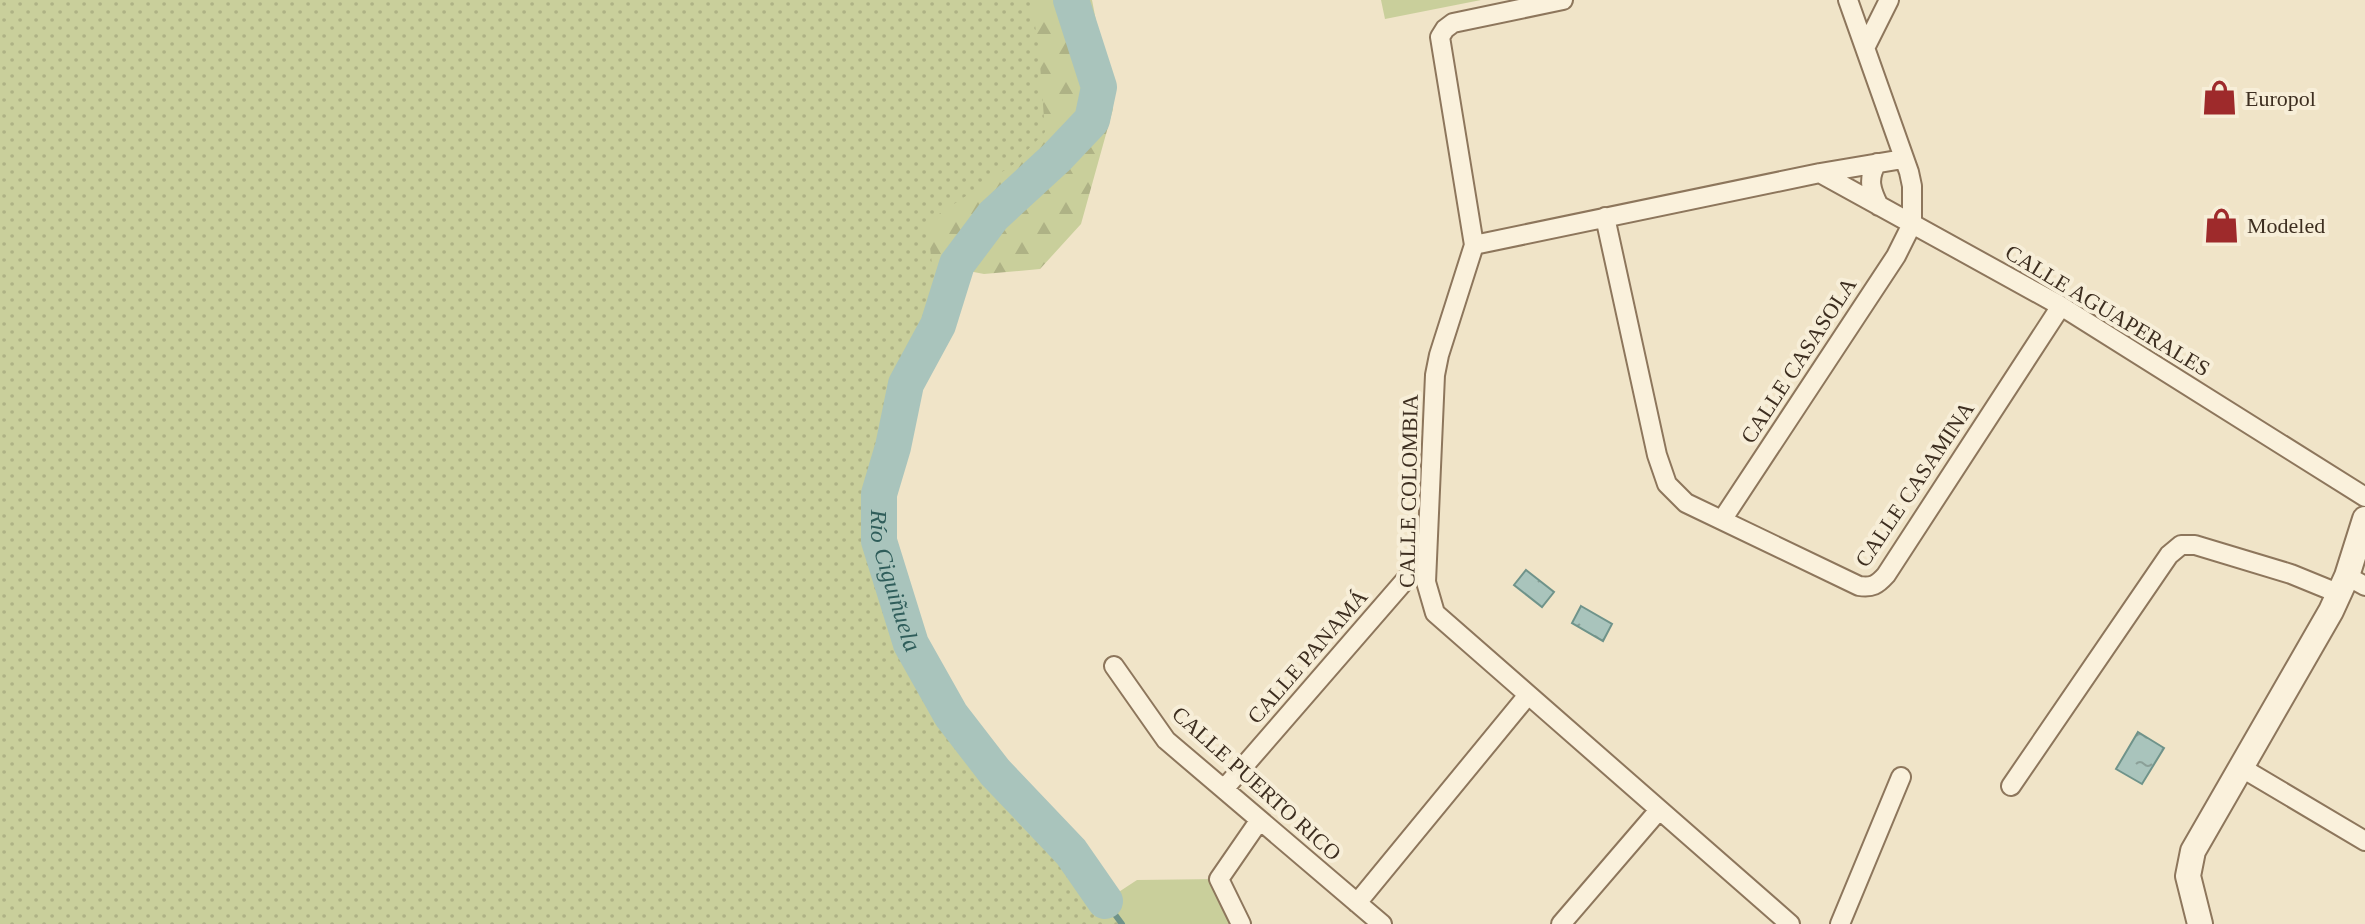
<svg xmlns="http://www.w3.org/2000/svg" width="2365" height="924" font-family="Georgia,serif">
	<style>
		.grass { fill: url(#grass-dots) }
		.forest { fill: url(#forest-firs) }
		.green { fill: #c9cf9b }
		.water { fill: url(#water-ripples); stroke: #6f938a; stroke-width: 2 }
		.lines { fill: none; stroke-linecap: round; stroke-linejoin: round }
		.stream { stroke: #6f938a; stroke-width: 6 }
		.river { stroke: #a9c4bc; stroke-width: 36 }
		.minor-casing { stroke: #8d765c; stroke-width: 22 }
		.tertiary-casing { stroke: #8d765c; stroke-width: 28 }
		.minor { stroke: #faf1dc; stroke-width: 18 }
		.tertiary { stroke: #faf1dc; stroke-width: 24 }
		.labels { text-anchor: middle; stroke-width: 8; stroke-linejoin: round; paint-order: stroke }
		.poi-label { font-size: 22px; fill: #3d2e20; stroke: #f7eed8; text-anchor: start }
		.street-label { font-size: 22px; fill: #3d2e20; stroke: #f7eed8 }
		.water-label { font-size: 24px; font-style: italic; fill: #2f5d5a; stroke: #f7eed8 }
	</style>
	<defs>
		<pattern id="grass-dots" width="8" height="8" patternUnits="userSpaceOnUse" patternTransform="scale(2)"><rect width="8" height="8" fill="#c9cf9b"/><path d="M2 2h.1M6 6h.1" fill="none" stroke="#aeb285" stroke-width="1.8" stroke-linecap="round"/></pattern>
		<pattern id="forest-firs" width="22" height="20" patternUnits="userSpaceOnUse" patternTransform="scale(2)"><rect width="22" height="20" fill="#c9cf9b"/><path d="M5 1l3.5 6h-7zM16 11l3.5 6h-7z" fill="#aeb285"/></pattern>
		<pattern id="water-ripples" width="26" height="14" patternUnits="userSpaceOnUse" patternTransform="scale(2)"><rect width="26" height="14" fill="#a9c4bc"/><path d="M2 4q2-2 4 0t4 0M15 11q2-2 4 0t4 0" fill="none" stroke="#8ba098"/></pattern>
	</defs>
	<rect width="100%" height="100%" fill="#f0e4c8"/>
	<!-- grass -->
	<path class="grass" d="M0,0H1071L1099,87L957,264L938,325L906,384L893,447L879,494V541L911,644L951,715L995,772L1071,852L1122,924H0Z"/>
	<!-- forest -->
	<path class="forest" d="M1031,0H1092L1113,109L1081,224L1040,269L984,274L932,264L927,222L1014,164L1045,132L1039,50Z"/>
	<!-- green -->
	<path class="green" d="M1381,0H1481L1385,19Z
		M1219,879L1241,924H1122L1105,901L1137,880Z"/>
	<!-- water -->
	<path class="water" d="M1526,570L1554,592L1542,607L1514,585Z
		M1581,606L1612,624L1603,641L1572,623Z
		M2138,732L2164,748L2142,784L2116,769Z"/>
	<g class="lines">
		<!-- stream -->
		<path class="stream" d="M1105,901L1122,924"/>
		<!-- river -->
		<path class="river" id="s1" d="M1071,0L1099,87L1092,120L1056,158L993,216L957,264L938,325L906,384L893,447L879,494V541L911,644L951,715L995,772L1071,852L1105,901"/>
		<defs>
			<path id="minor" d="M1563,0L1453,23L1445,29L1440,37L1474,245L1439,355L1435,375L1426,582L1435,613L1790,924
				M1865,48L1889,0
				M1877,163C1867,179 1871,190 1879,206
				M1820,173L2061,306L2365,497
				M1605,217L1657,455L1667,484L1686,503L1859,586C1872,588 1877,585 1886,575L2061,306
				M1474,245L1820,173L1903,159
				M1722,520L1896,256L1912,224V186L1909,172L1848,0
				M2347,576L2365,586
				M1114,666L1166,740L1382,924
				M2242,768L2365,841
				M2011,786L2169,555L2181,545H2195L2291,574L2340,594
				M1224,789L1427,555
				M1357,903L1528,695
				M1241,924L1219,879L1259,821
				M1561,924L1659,810
				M1840,924L1901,777"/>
			<path id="tertiary" d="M2200,924L2188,876L2193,851L2331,611L2347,576L2365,519"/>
		</defs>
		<!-- minor casing -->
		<use href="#minor" class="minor-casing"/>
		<!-- tertiary casing -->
		<use href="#tertiary" class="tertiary-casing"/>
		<!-- minor -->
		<use href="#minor" class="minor"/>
		<!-- tertiary -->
		<use href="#tertiary" class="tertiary"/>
	</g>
	<!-- icons -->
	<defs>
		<symbol id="shop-bare" viewBox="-9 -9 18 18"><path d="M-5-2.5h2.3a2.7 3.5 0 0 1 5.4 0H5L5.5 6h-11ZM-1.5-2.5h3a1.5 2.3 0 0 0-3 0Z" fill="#9e2a2b" stroke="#f7eed8" stroke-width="2.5" paint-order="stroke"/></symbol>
	</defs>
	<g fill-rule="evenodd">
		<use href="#shop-bare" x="2194" y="72" width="51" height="51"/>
		<use href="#shop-bare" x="2196" y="200" width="51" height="51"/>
	</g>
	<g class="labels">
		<!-- poi labels -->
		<g class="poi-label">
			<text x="2245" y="106">Europol</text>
			<text x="2247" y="233">Modeled</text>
		</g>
		<!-- street labels -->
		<g class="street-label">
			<text transform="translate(2108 310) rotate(31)" y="8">CALLE AGUAPERALES</text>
			<text transform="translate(1798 360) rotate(-57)" y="8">CALLE CASASOLA</text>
			<text transform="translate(1914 484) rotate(-56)" y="8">CALLE CASAMINA</text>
			<text transform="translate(1408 491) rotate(-89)" y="8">CALLE COLOMBIA</text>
			<text transform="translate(1307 656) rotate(-49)" y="8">CALLE PANAMÁ</text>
			<text transform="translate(1257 783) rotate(42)" y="8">CALLE PUERTO RICO</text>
		</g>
		<!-- water labels -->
		<g class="water-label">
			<text dy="8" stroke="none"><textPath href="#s1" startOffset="656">Río Ciguiñuela</textPath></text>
		</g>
	</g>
</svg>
